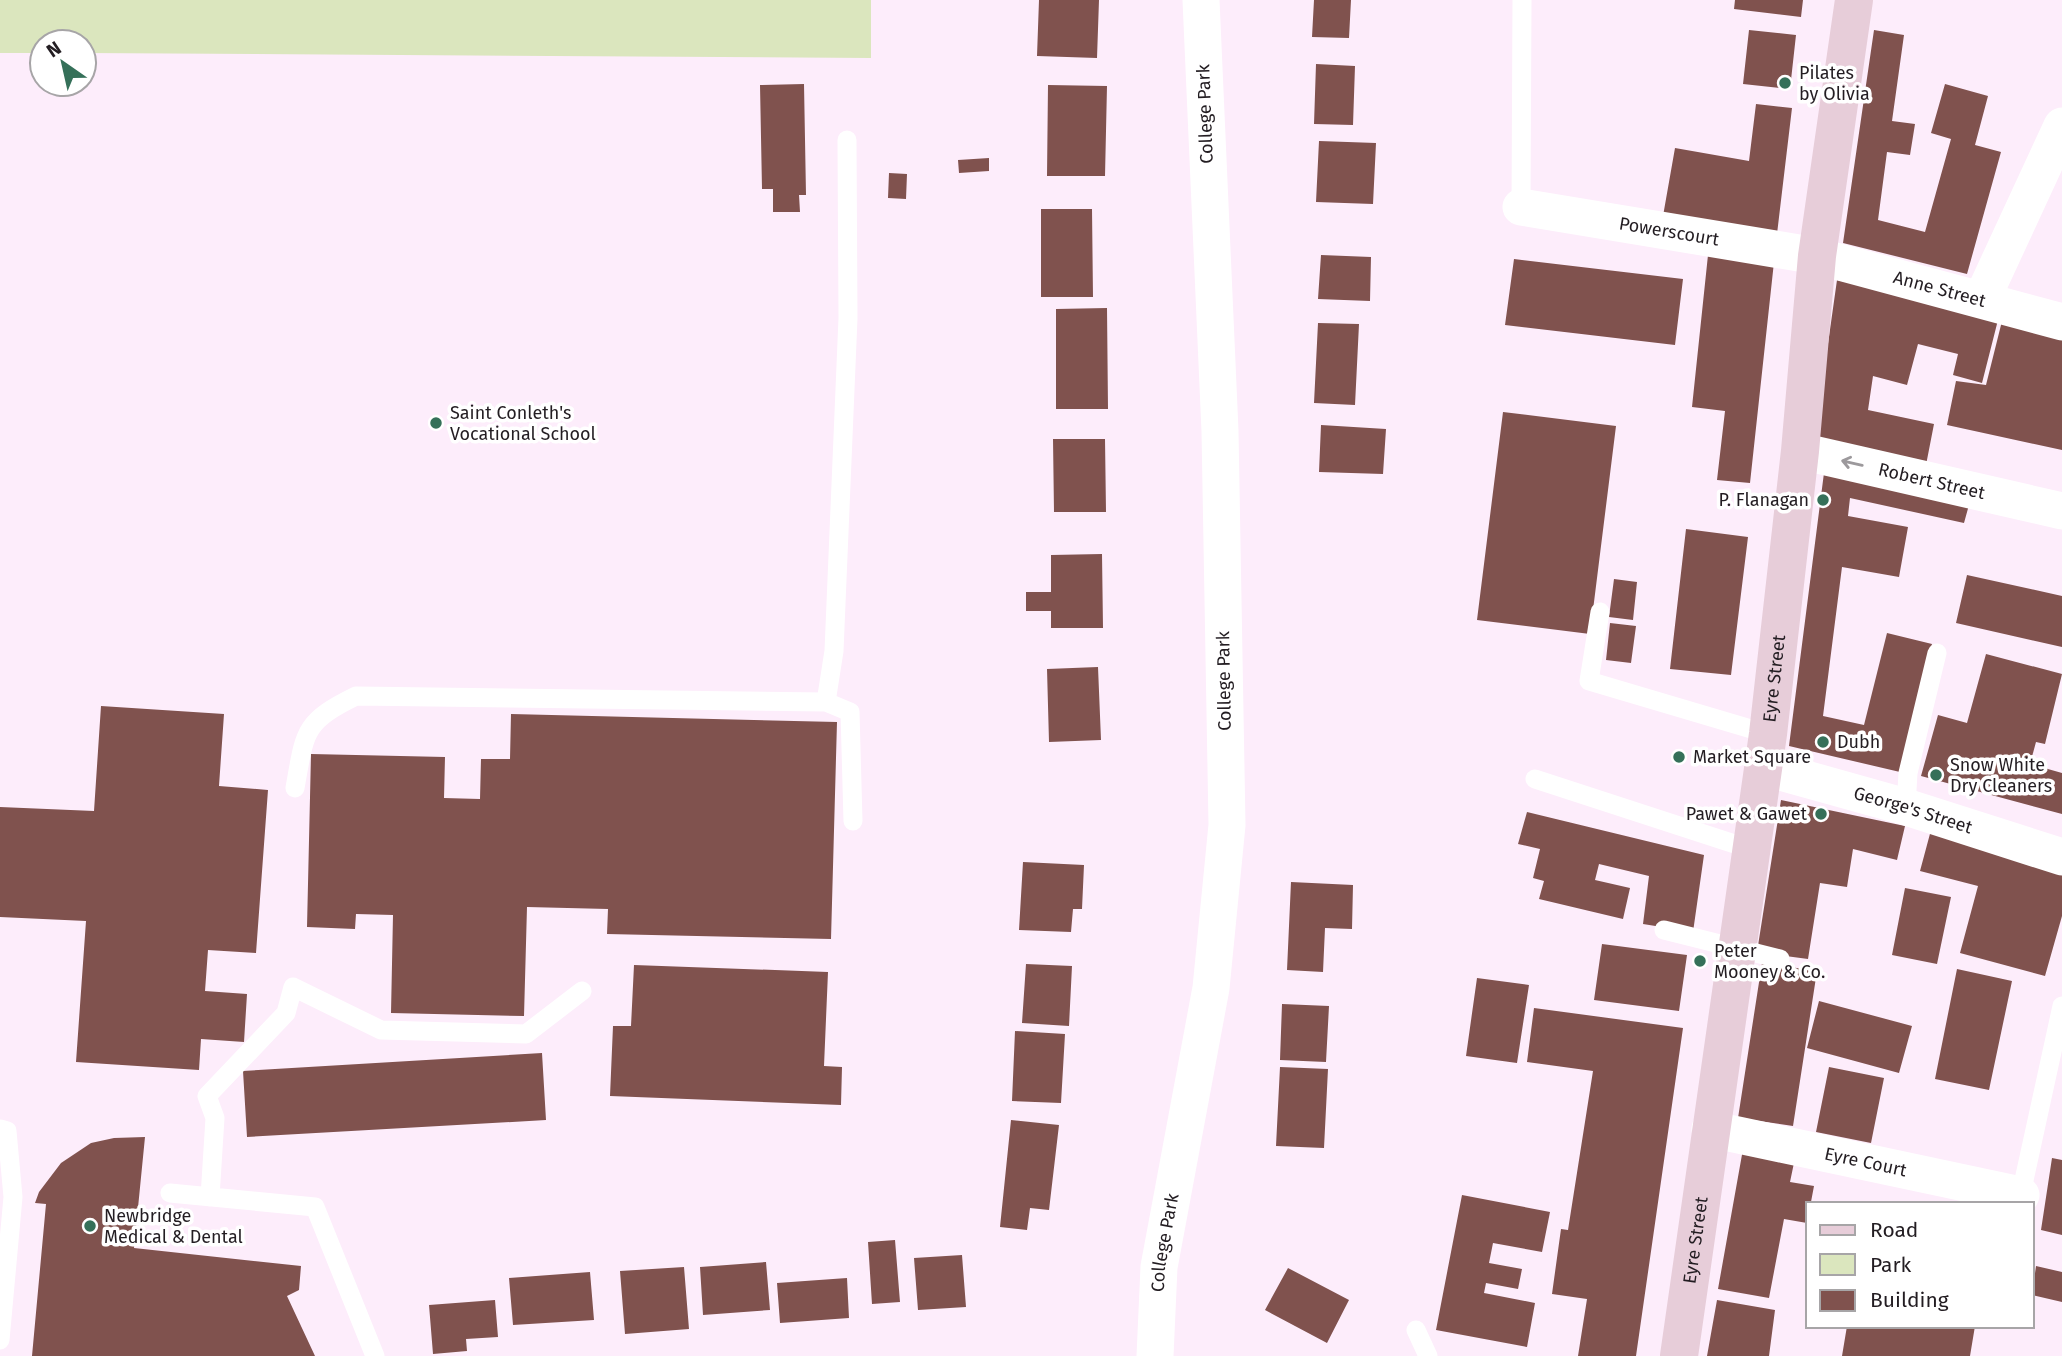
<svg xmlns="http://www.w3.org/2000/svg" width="2062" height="1356" font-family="'Fira Sans',sans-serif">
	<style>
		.green { fill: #dbe6be }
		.building { fill: #80524e }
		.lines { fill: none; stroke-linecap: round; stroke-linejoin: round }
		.lane { stroke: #fff; stroke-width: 19 }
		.street { stroke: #fff; stroke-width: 37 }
		.secondary { stroke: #e7cdd9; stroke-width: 38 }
		.oneway { stroke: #9c999c }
		.poi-dot { fill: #357059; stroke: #fff; stroke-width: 2.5 }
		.labels { text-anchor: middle; stroke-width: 7; stroke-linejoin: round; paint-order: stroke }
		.poi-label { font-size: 18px; fill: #231d22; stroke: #fff; text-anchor: start }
		.street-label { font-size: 18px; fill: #231d22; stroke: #fff }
	</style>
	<rect width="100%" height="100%" fill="#fdedfb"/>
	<!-- green -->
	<path class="green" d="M0,0H871V58L84,53V42H42V53H0Z"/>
	<!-- building -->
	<path class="building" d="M1039,0H1099L1097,58L1037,56Z
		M1314,0H1351L1349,38L1312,37Z
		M1735,0H1803L1801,17L1734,9Z
		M1749,30L1796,35L1790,89L1743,84Z
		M1874,30L1904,35L1892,121L1915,124L1910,155L1887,152L1878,220L1925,232L1951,139L1931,133L1945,84L1988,96L1975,145L2001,152L1967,274L1843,243Z
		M1316,64L1355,66L1353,125L1314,124Z
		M804,84L806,195H799L800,212H773V189H762L760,85Z
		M1048,85L1107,86L1105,176H1047Z
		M1756,104L1792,108L1777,234L1663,216L1675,148L1749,161Z
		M1319,141L1376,143L1373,204L1316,202Z
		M989,158V171L959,173L958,160Z
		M889,173L907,174L906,199L888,198Z
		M1041,209H1092L1093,297H1041Z
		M1321,255L1371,257L1370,301L1318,299Z
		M1708,255L1774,262L1750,483L1717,480L1725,411L1692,407Z
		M1514,259L1683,279L1675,345L1505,325Z
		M1837,280L1999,316L1982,383L1953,375L1958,354L1918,344L1907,385L1873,376L1868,410L1934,424L1926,465L1814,443Z
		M1107,308L1108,409H1056V309Z
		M2003,317L2062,332V450L1947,425L1956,381L1986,385Z
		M1318,323L1359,324L1355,405L1314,403Z
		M1503,412L1616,426L1590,634L1477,620Z
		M1321,425L1386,429L1383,474L1319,472Z
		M1053,439H1105L1106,512H1054Z
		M1825,465L1972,494L1964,523L1850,498L1848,516L1908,527L1899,577L1842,567L1823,716L1864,725L1887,633L1932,644L1900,772L1789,746Z
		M1686,529L1748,537L1731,675L1670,669Z
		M1102,554L1103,628H1051V611H1026V592H1051V555Z
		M1967,575L2062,596V647L1956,623Z
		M1614,579L1637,582L1633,620L1609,617Z
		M1610,623L1636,626L1631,663L1606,660Z
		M1986,654L2062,674L2045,744L2036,742L2030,764L2062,773V814L1921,776L1938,715L1967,723Z
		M1098,667L1101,740L1049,742L1047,669Z
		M101,706L224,714L219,786L268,790L256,953L208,950L205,991L247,994L244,1042L201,1039L199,1070L76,1062L86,921L0,917V807L94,811Z
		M511,714L837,722L831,939L607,934L608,909L527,907L524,1016L391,1013L393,915L356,914L355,929L307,927L311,754L445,757L444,798L480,799L481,759H510Z
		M1781,800L1905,826L1897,860L1853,849L1847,887L1820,883L1808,959L1757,952Z
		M1527,812L1704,855L1693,932L1643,924L1649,876L1599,864L1595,880L1630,888L1623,919L1539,899L1544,881L1533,878L1540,849L1518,844Z
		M1931,830L2062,865V916L2045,976L1960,953L1978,886L1920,871Z
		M1023,862L1084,865L1082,909H1073L1071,932L1019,930Z
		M1291,882L1353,885L1352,929L1325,928L1323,972L1287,970Z
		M1905,888L1951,897L1937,964L1892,955Z
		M1602,944L1687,955L1679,1011L1594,1000Z
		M1762,963L1817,971L1793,1126L1738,1118Z
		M1026,964L1072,966L1069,1026L1022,1023Z
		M634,965L828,972L824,1066L842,1067L841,1105L610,1096L613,1026H631Z
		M1957,969L2012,981L1989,1090L1935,1079Z
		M1477,978L1529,985L1517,1063L1466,1056Z
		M1819,1001L1912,1026L1899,1073L1807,1048Z
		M1282,1004L1329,1006L1326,1062L1280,1060Z
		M1534,1008L1683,1028L1636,1356H1578L1587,1299L1552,1294L1561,1229L1568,1230L1593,1071L1527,1062Z
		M1015,1031L1065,1034L1061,1103L1012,1101Z
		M542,1053L546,1120L247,1137L243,1071Z
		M1280,1067L1328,1069L1324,1148L1276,1146Z
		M1829,1067L1884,1078L1871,1143L1816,1132Z
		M1011,1120L1059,1125L1049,1210L1030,1208L1027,1230L1000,1227Z
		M145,1137L134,1248L301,1266L299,1290L287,1296L315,1356H32L46,1204L35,1203L39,1192L61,1163L91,1143L114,1138Z
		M1743,1149L1795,1158L1790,1182L1814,1186L1807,1223L1784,1219L1769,1298L1718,1289Z
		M2052,1158L2062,1160V1235L2041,1230Z
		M1462,1195L1550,1212L1542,1252L1493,1243L1489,1263L1522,1269L1518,1289L1486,1283L1484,1293L1535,1303L1527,1347L1436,1330Z
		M895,1240L900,1302L872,1304L868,1242Z
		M962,1255L966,1307L918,1310L914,1258Z
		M766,1262L770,1310L703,1315L700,1267Z
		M2036,1266L2062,1272V1302L2032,1295Z
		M684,1267L689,1329L625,1334L620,1271Z
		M1288,1268L1349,1300L1327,1343L1265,1310Z
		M590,1272L594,1320L513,1325L509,1278Z
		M847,1278L849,1318L780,1323L777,1283Z
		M495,1300L498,1337L466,1339L467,1351L433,1354L429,1305Z
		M1717,1300L1775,1310L1769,1356H1707Z
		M1847,1326H1975L1970,1356H1842Z"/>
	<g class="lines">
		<!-- lane -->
		<path class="lane" d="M1521,207L1522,0
			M1600,612L1589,681L1768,734
			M826,702L834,651L848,318L847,140
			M1535,779L1750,849
			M295,788C305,732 303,722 356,696L826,702L850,712L853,821
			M1906,807L1908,773L1937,653
			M1664,930L1780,959
			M0,1129L7,1131L13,1197L0,1340
			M170,1193L315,1207L375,1356
			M210,1197L215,1118L207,1096L286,1013L293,987L381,1030L526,1034L582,991
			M2019,1203L2062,1006
			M1416,1330L1428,1356"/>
		<!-- street -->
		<g class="street">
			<path id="s1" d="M1521,207L1817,256L2062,322"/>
			<path d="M1982,299L2062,126"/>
			<path id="s2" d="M1800,451L2062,511"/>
			<path id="s3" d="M1763,767L1906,807L2062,857"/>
			<path id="s4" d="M1710,1129L2021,1195"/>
			<path id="s5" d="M1155,1356L1159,1267L1211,988L1227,825L1220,431L1201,0"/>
		</g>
		<!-- secondary -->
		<path class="secondary" id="s6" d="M1679,1356L1768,734L1800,451L1817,256L1854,0"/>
	</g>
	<!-- one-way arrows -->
	<defs><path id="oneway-shaft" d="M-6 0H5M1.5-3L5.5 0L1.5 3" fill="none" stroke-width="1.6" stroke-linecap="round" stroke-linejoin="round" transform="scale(1.75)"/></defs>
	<use class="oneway" href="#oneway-shaft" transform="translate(1852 463) rotate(-167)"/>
	<!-- markers -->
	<g class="poi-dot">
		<circle cx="1785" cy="83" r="7"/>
		<circle cx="436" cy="423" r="7"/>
		<circle cx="1823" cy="500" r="7"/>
		<circle cx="1823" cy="742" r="7"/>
		<circle cx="1679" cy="757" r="7"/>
		<circle cx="1936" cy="775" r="7"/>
		<circle cx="1821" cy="814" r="7"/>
		<circle cx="1700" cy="961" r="7"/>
		<circle cx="90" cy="1226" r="7"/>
	</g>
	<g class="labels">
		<!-- poi labels -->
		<g class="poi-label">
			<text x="1799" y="79">Pilates<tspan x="1799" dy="21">by Olivia</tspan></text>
			<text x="450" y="419">Saint Conleth's<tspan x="450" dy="21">Vocational School</tspan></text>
			<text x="1809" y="506" text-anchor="end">P. Flanagan</text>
			<text x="1837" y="748">Dubh</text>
			<text x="1693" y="763">Market Square</text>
			<text x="1950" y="771">Snow White<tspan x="1950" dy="21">Dry Cleaners</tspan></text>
			<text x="1807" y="820" text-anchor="end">Pawet &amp; Gawet</text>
			<text x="1714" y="957">Peter<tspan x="1714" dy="21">Mooney &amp; Co.</tspan></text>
			<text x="104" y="1222">Newbridge<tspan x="104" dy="21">Medical &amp; Dental</tspan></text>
		</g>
		<!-- street labels -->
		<g class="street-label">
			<text transform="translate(1205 114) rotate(-92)" y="6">College Park</text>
			<text dy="6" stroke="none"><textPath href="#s1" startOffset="150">Powerscourt</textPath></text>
			<text dy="6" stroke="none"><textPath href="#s1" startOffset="427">Anne Street</textPath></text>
			<text dy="6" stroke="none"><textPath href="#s2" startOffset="135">Robert Street</textPath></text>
			<text dy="6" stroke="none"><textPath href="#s6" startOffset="684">Eyre Street</textPath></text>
			<text transform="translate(1224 681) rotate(-91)" y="6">College Park</text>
			<text dy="6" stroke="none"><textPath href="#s3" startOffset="156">George's Street</textPath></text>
			<text dy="6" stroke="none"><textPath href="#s4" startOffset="159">Eyre Court</textPath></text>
			<text dy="6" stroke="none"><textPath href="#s6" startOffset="117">Eyre Street</textPath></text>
			<text dy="6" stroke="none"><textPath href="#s5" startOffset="114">College Park</textPath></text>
		</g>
	</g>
	<!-- legend -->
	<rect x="1806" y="1202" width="228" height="126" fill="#ffffff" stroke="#a7a5a7" stroke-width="2"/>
	<rect x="1820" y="1225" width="35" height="10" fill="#e7cdd9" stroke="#a7a5a7" stroke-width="2"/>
	<text x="1870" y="1237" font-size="21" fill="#231d22">Road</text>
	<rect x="1820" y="1254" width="35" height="21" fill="#dbe6be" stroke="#a7a5a7" stroke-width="2"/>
	<text x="1870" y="1272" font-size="21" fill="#231d22">Park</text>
	<rect x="1820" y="1290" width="35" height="21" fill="#80524e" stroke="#a7a5a7" stroke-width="2"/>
	<text x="1870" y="1307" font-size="21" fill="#231d22">Building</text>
	<!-- north arrow -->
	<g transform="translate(63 63) rotate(326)"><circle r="33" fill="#ffffff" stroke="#a7a5a7" stroke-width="2"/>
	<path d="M0-5L12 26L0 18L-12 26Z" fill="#357059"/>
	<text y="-10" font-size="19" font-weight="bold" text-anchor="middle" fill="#231d22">N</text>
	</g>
</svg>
